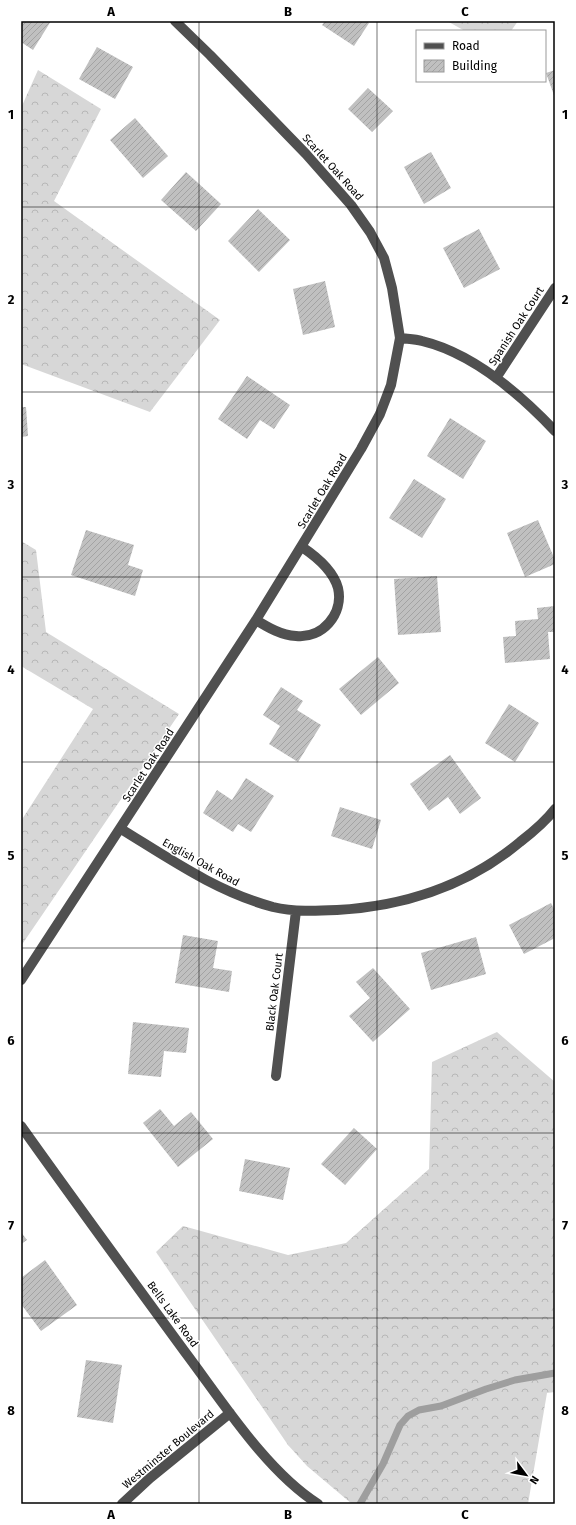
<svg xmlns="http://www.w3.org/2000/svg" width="576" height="1525" font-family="'Fira Sans',sans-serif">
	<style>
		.forest { fill: url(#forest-crowns) }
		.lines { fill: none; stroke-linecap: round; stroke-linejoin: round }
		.stream { stroke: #9e9e9e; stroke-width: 7 }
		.building { fill: url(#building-hatch) }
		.minor { stroke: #505050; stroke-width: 10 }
		.grid { fill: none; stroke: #000; stroke-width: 1; stroke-opacity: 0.55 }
		.labels { text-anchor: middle; stroke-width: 3; stroke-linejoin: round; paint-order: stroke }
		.street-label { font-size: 11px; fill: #000; stroke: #fff }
		.neatline { fill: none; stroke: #000; stroke-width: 1.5 }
		.grid-label { font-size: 13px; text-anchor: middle; font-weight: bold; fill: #000 }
	</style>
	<defs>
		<pattern id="forest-crowns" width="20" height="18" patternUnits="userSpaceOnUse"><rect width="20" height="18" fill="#d7d7d7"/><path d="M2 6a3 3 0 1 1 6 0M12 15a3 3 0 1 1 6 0" fill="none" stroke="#b7b7b7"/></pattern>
		<pattern id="building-hatch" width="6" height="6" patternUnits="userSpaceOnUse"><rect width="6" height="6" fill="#c0c0c0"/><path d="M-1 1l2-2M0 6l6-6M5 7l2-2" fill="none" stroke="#a3a3a3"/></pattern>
	</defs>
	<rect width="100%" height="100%" fill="#fff"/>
	<!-- forest -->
	<path class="forest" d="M447,21H518L511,31H465Z
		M38,70L101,109L54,201L220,320L150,412L21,364V108Z
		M21,541L36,550L46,632L179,714L21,946V821L93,709L21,666Z
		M497,1032L555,1082V1392L547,1393L528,1504H352L307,1466L288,1445L156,1252L183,1226L288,1255L346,1243L429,1169L432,1062Z"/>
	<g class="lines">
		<!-- stream -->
		<path class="stream" d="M360,1504L383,1464L400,1425L408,1416L419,1410L441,1406L486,1389L515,1380L555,1373"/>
	</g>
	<!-- building -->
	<path class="building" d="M21,21H51L33,50L21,42Z
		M325,21H366L369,23L354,46L322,25Z
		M97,47L133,67L115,99L79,79Z
		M555,70V98L546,73Z
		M368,88L393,111L372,132L348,109Z
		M135,118L168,156L143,178L110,140Z
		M431,152L451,188L424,204L404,167Z
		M186,172L221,204L196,231L161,200Z
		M258,209L290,240L259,272L228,241Z
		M479,229L500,269L464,288L443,248Z
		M325,281L335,327L303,335L293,289Z
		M247,376L290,405L274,429L260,420L247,439L218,419Z
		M21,407H26L28,436L21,437Z
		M450,418L486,441L463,479L427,456Z
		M414,479L446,499L422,538L389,518Z
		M538,520L555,560V564L525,577L507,533Z
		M86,530L134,545L128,565L143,570L135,596L71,575Z
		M437,576L441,632L398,635L394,579Z
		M555,606V632H548L550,659L505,663L503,637L516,636L515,621L538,619L537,608Z
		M378,657L399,683L361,715L339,689Z
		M281,687L303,701L297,710L321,725L298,762L269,744L280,726L263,715Z
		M509,704L539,723L515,762L485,743Z
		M450,755L481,798L460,814L448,797L429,811L410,784Z
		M246,778L274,796L251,832L238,824L233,832L203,813L217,790L232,800Z
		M340,807L381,820L372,849L331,836Z
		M551,903L555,911V938L524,954L509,925Z
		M183,935L218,941L213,968L232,971L229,992L175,983Z
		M476,937L486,974L431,990L421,953Z
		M373,968L410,1009L373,1042L349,1016L370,998L356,982Z
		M133,1022L189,1028L186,1053L164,1051L161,1077L128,1074Z
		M160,1109L174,1126L191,1112L213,1139L178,1167L143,1123Z
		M354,1128L377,1149L345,1185L321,1164Z
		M245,1159L290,1168L283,1200L239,1191Z
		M21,1232L27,1240L21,1244Z
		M45,1260L77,1305L41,1331L21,1304V1278Z
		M86,1360L122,1365L113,1423L77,1417Z"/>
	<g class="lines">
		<!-- minor -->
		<path class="minor" d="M400,338C407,339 415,339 422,341C472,353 520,394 555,431
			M496,378L555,288
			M256,620C269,628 281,635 296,636C322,639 344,614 338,588C333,570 317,557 302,547
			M121,829C170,859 217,892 273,907C294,912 316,911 337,910C405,906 467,886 520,842C533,832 545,822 555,809
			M21,980L256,620L361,449L380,414L391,385L400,338L392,288L384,258L370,232L351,205L306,154L210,55L175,21
			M276,1076L296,911
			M21,1126C75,1202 130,1277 185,1352C222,1401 266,1471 318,1504
			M122,1504L150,1478L230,1413"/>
	</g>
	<!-- grid -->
	<path class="grid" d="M199,21V1504M377,21V1504M21,207H555M21,392H555M21,577H555M21,762H555M21,948H555M21,1133H555M21,1318H555"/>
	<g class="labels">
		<!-- street labels -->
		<g class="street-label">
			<text transform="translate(333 167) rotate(48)" y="4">Scarlet Oak Road</text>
			<text transform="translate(516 326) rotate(-57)" y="4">Spanish Oak Court</text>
			<text transform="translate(322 491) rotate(-59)" y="4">Scarlet Oak Road</text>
			<text transform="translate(148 765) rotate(-57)" y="4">Scarlet Oak Road</text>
			<text transform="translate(201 862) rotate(29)" y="4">English Oak Road</text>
			<text transform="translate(274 992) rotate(-83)" y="4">Black Oak Court</text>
			<text transform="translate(173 1314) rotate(54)" y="4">Bells Lake Road</text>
			<text transform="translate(168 1449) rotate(-40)" y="4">Westminster Boulevard</text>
		</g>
	</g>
	<!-- border -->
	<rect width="576" height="1525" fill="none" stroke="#ffffff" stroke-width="44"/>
	<!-- legend -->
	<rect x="416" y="30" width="130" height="52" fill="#ffffff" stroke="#999999"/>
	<rect x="424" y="43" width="20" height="6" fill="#505050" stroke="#999999"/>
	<text x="452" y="50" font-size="12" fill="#000000">Road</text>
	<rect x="424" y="60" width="20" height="12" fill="url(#building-hatch)" stroke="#999999"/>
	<text x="452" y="70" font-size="12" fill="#000000">Building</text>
	<!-- north arrow -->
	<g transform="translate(526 1475) rotate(122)" stroke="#ffffff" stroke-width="3" paint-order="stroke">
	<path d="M0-3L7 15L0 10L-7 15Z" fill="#000000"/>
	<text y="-6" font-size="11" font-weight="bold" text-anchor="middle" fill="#000000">N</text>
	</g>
	<rect x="22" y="22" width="532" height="1481" class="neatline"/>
	<g class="grid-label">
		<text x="111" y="16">A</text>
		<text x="288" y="16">B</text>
		<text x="465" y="16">C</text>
		<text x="11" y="119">1</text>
		<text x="565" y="119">1</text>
		<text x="11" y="304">2</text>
		<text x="565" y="304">2</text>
		<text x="11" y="489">3</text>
		<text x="565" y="489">3</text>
		<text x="11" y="674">4</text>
		<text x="565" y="674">4</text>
		<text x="11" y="860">5</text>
		<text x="565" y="860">5</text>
		<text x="11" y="1045">6</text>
		<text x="565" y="1045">6</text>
		<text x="11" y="1230">7</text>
		<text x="565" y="1230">7</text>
		<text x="11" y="1415">8</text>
		<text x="565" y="1415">8</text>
		<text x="111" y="1519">A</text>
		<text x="288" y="1519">B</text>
		<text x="465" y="1519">C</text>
	</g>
</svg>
